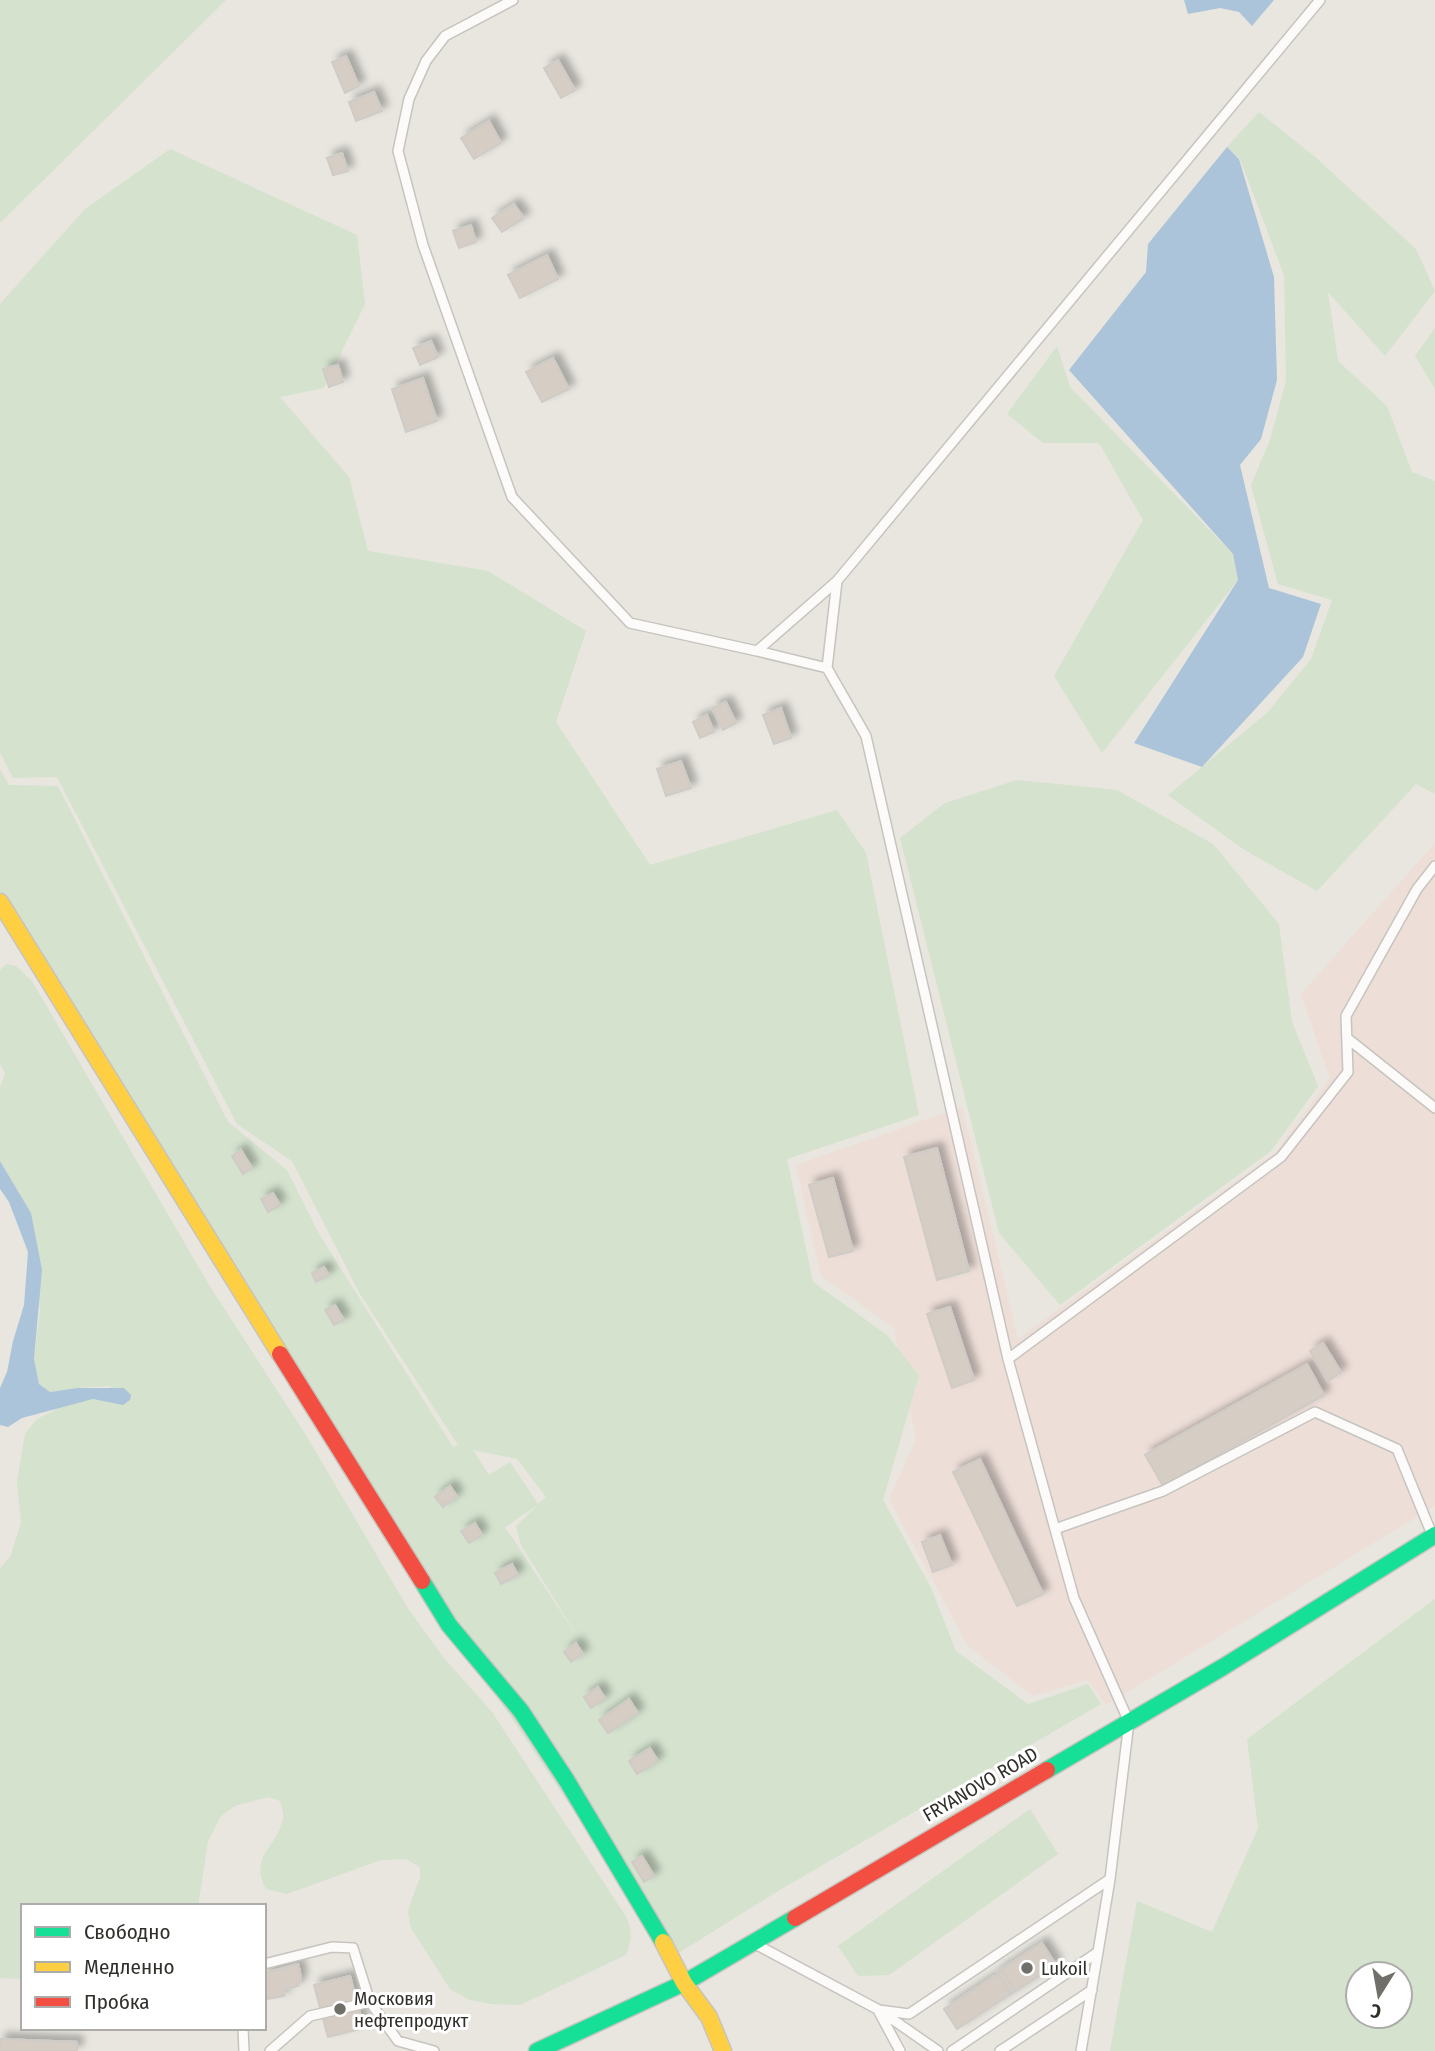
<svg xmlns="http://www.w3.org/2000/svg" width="1435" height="2051" font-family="'Fira Sans Condensed',sans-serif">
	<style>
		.industrial { fill: #edded8 }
		.green { fill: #d4e2ce; fill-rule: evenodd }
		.water { fill: #abc4d9 }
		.building { fill: #d6cdc5; stroke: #cfcbc7; stroke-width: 2; filter: url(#shadow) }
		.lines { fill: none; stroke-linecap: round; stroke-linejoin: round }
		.lane-casing { stroke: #c6c4be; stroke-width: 12 }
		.fast-casing { stroke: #c6c4be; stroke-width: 19 }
		.slow-casing { stroke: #c6c4be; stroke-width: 19 }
		.jam-casing { stroke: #c6c4be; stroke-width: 19 }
		.lane { stroke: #fcfbfa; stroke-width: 9 }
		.fast { stroke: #16e098; stroke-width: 16 }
		.slow { stroke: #ffcf43; stroke-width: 16 }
		.jam { stroke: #f24e42; stroke-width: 16 }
		.poi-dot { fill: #716f69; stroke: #fff; stroke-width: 2.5 }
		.labels { text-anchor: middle; stroke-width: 6; stroke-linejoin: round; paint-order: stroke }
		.street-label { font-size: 19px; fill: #312f2a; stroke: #fff }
		.poi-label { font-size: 19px; fill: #312f2a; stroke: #fff; text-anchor: start }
	</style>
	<defs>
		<filter id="shadow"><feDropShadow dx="6" dy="-6" stdDeviation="3.5" flood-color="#0004"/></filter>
	</defs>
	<rect width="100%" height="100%" fill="#e8e6df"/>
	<!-- industrial -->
	<path class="industrial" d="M1435,843V1506L1106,1705L1088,1680L1033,1696L968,1646L889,1499L916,1440L894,1328L821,1276L796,1165L962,1107L1018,1339L1276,1152L1330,1078L1301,994Z"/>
	<!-- green -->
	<path class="green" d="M0,0H226L0,223Z
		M1259,112L1315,157L1416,249L1435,291L1385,356L1328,292L1338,361L1387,406L1412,472L1435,481V794L1416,784L1317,891L1243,849L1168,795L1268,712L1311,659L1332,600L1278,584L1251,485L1270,440L1286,381L1284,275L1240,159L1227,147Z
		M170,149L357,235L365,304L324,388L280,397L349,477L368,551L488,571L586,631L556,722L650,865L837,810L866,853L919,1115L787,1159L813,1282L887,1335L919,1375L883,1500L931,1588L956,1651L1028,1704L1088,1684L1101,1704L783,1888L672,1957L449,1625L0,902V769L9,785L58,786L228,1122L287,1170L319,1234L453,1447L458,1445L360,1294L292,1161L237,1124L57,777L13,778L0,752V304L84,210ZM473,1450L517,1459L546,1497L538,1504L510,1462L489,1475ZM538,1505L516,1526L521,1545L581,1642L505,1527Z
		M1435,328V389L1415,356Z
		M1057,346L1070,387L1233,554L1238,580L1102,753L1054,676L1143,520L1099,443H1043L1007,414Z
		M1017,780L1117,790L1213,844L1279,924L1292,1022L1318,1086L1271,1151L1060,1305L999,1233L900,838L945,803Z
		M6,964L16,966L32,981L209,1285L304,1432L409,1610L443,1657L492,1712L625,1915C633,1930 632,1940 626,1955L520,2005L492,2004L470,2000L450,1989L411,1928L408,1912L411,1901L420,1878V1867L406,1859L381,1860L287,1894L266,1889C248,1855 279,1847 283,1817C284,1813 281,1805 280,1801L268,1797L235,1806L221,1816L208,1841L198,1906H23V1979L0,1978V1568L10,1557L21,1523L17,1482L25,1434L37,1419L61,1407L93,1399L123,1404L110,1386L77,1388L50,1392L39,1384L34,1359L40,1310L31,1213L0,1161V1088L5,1073L0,1064V970Z
		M1435,1599V2051H1110L1137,1901L1212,1932L1258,1828L1247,1739ZM1358,1974H1400V2016H1358Z
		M1030,1809L1058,1854L889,1975L858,1976L838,1946Z"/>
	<!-- water -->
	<path class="water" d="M1184,0H1274L1252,26L1239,12L1220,8L1188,14Z
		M1227,147L1239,159L1274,277L1277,380L1261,439L1240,465L1269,588L1321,604L1303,657L1202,767L1134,743L1238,580L1233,554L1069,370L1146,272L1148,244Z
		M0,1161L31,1213L42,1270L34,1359L39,1384L50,1392L77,1388H124L131,1395L130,1400L123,1405L93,1399L22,1418L8,1427L0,1425V1388L7,1372L13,1341L24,1305L28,1252L9,1202L0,1189Z"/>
	<!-- building -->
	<path class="building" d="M346,56L359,86L345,93L332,62Z
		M558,60L575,90L561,98L544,68Z
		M374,92L382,111L356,121L349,102Z
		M489,121L501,143L474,159L461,138Z
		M342,153L348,171L333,175L327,158Z
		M514,204L524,218L502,232L492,218Z
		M471,225L476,242L459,248L453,231Z
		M547,255L558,279L520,298L508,275Z
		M431,341L438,357L420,365L413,348Z
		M553,358L569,389L542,402L526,372Z
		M338,365L343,382L329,387L323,369Z
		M423,378L437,421L406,432L392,389Z
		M726,702L736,723L723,730L712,708Z
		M781,708L791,738L774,744L763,715Z
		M707,715L714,732L700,738L693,722Z
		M681,761L691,788L666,796L657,769Z
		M937,1148L969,1271L937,1280L904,1157Z
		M241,1150L252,1168L243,1174L232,1156Z
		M833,1178L853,1251L829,1257L809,1185Z
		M273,1193L280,1205L268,1212L261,1199Z
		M324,1267L329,1275L316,1282L312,1273Z
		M335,1305L344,1320L334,1325L325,1310Z
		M950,1307L974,1380L952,1388L927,1314Z
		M1323,1343L1341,1372L1328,1381L1310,1351Z
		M1307,1364L1324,1395L1163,1486L1145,1455Z
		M980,1459L1043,1594L1017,1606L953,1472Z
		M450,1486L457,1496L443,1507L435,1497Z
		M475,1523L482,1535L469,1543L461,1531Z
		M940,1535L952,1565L933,1572L922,1542Z
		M512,1564L518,1575L501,1584L495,1573Z
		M576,1643L583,1654L571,1662L564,1652Z
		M598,1687L605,1698L591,1708L584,1697Z
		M629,1699L638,1713L608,1733L599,1720Z
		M650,1748L658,1761L637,1774L629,1761Z
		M642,1856L654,1876L644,1882L632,1862Z
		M1042,1943L1056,1965L1011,1994L997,1972Z
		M298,1964L301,1977L298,1986L283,1990L284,1996L267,1999L264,1973Z
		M1002,1971L1015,1991L957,2029L944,2009Z
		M350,1976L364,2028L328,2037L314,1985Z
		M0,2039L77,2042V2051H0Z"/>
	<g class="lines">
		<defs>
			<path id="lane" d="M513,0L445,36L426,61L409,99L398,151L423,245L512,497L630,623L757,651
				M1320,0L837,581L827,668L866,736L1008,1359L1281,1157L1348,1072L1346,1016L1417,889L1435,866
				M827,668L757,651L837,581
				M1347,1038L1435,1108
				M1055,1529L1163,1491L1315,1412L1397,1449L1431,1532
				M757,1945L879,2010L938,2051
				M264,1964L332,1947L353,1948L370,2002
				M879,2010L909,2014L1110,1879
				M879,2012L900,2051
				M243,2028L244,2051
				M270,2051L310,2016L370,2002L398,2041L434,2051
				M952,2051L1098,1952L1110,1879L1129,1722L1074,1598L1008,1359
				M1000,2051L1092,1990
				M1081,2051L1098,1952"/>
			<path id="fast" d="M422,1581L449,1625L521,1711L567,1781L663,1942
				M1047,1770L1223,1667L1435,1535
				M537,2051L684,1983L795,1918"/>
			<path id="slow" d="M0,902L280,1354
				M663,1942L684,1983L709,2017L723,2051"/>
			<path id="jam" d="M280,1354L422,1581
				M795,1918L1047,1770"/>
		</defs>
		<!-- lane casing -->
		<use href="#lane" class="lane-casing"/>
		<!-- fast casing -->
		<use href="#fast" class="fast-casing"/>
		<!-- slow casing -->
		<use href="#slow" class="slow-casing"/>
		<!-- jam casing -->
		<use href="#jam" class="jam-casing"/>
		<!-- lane -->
		<use href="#lane" class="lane"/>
		<!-- fast -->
		<use href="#fast" class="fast"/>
		<!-- slow -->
		<use href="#slow" class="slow"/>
		<!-- jam -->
		<use href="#jam" class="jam"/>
	</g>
	<!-- markers -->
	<g class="poi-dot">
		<circle cx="1027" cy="1968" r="7"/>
		<circle cx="340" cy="2009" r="7"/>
	</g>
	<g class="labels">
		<!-- street labels -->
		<g class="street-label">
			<text transform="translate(980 1784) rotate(-30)" y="7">FRYANOVO ROAD</text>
		</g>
		<!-- poi labels -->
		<g class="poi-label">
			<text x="1041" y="1975">Lukoil</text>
			<text x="354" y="2005">Московия<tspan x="354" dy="22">нефтепродукт</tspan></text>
		</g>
	</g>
	<!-- legend -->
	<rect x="21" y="1904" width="245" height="126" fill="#ffffff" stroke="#adacaa" stroke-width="2"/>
	<rect x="35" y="1927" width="35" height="10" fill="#16e098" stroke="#adacaa" stroke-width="2"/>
	<text x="84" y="1939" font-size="21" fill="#312f2a">Свободно</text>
	<rect x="35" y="1962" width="35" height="10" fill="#ffcf43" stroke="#adacaa" stroke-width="2"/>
	<text x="84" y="1974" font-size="21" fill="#312f2a">Медленно</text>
	<rect x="35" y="1997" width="35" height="10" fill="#f24e42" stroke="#adacaa" stroke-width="2"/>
	<text x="84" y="2009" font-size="21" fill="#312f2a">Пробка</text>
	<!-- north arrow -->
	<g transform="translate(1379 1995) rotate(191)"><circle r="33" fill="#ffffff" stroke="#adacaa" stroke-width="2"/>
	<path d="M0-5L12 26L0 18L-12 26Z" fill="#716f69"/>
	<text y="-10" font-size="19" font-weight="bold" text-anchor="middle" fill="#312f2a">С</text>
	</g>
</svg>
